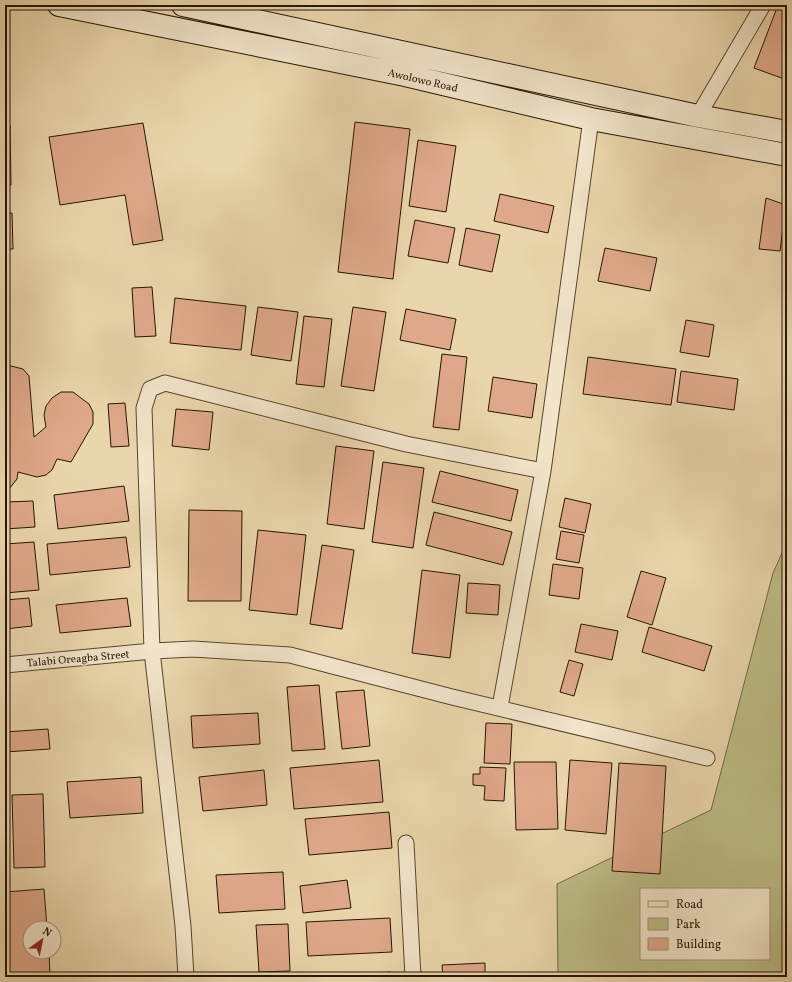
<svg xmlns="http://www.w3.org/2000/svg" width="792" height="982" font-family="Vollkorn,serif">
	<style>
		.green { fill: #bcbc86; stroke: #706944; fill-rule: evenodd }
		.building { fill: #dfa88a; stroke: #251602 }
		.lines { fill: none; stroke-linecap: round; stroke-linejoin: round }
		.minor-casing { stroke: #56462c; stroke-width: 17 }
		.secondary-casing { stroke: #251602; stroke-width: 24 }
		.minor { stroke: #f1e4c9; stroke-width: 15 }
		.secondary { stroke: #f1e4c9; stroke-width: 22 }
		.labels { text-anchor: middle; stroke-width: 3; stroke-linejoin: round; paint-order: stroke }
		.street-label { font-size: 11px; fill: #251602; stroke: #f1e4c9 }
	</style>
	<rect width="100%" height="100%" fill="#ead6ac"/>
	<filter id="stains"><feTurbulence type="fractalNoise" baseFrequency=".005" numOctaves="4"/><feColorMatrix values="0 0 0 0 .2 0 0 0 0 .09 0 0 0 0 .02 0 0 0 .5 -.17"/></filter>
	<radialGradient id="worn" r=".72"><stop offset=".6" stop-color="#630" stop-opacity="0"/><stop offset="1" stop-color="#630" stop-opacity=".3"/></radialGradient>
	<!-- green -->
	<path class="green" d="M787,542V977H558L557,884L711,810L773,573ZM641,889H769V959H641Z"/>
	<!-- building -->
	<path class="building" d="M778,5H787V80L754,68Z
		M355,122L410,129L393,279L338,272Z
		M143,123L163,240L133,245L125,195L60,205L49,137Z
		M5,125H10L11,185H5Z
		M418,140L456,146L446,212L409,206Z
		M500,194L554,206L548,233L494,221Z
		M766,198L786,205L780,251L759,249Z
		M5,213H12L13,249H5Z
		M415,220L455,228L448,263L408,256Z
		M466,228L500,235L492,272L459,265Z
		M605,248L657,258L650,291L598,281Z
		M152,287L156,336L135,337L132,288Z
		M175,298L246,306L241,350L170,343Z
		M258,307L298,312L291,361L251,355Z
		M353,307L386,312L374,391L341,386Z
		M406,309L456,319L450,350L400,340Z
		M304,316L332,319L324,387L296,384Z
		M686,320L714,325L709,357L680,352Z
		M442,354L467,357L459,430L433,427Z
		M588,357L676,369L671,405L583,394Z
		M7,365L23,369L29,376L34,437L46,427L44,415L46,406L52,398L61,392H73L89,404L93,412V424L71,462L57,459L52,470L46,475L37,477L18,472L17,479L5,494V366Z
		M681,371L738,379L734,410L677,402Z
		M493,377L537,384L532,418L488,411Z
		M125,403L129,446L111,447L108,404Z
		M176,409L213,412L209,450L172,446Z
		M336,446L374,451L364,529L327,524Z
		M383,462L424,468L413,548L372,542Z
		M440,471L518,490L511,521L432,502Z
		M124,486L129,521L58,529L54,495Z
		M565,498L591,504L585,533L559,527Z
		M33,501L35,527L5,529V502Z
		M189,510L242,511L241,601H188Z
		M434,512L512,532L503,565L426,545Z
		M258,530L306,535L297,615L249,610Z
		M561,531L584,535L579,563L556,559Z
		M126,537L130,567L50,575L47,544Z
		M34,542L39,590L5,593V544Z
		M322,545L354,550L342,629L310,624Z
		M553,564L583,568L579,599L549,595Z
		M422,570L460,575L450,658L412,653Z
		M641,571L666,578L652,625L627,617Z
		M468,583L500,585L498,615L466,613Z
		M29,598L32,626L5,629V600Z
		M127,598L131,626L60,633L56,605Z
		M581,624L618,631L612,660L575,652Z
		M649,627L712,646L704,671L642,652Z
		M569,660L583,664L574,696L560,692Z
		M319,685L325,749L292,751L287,687Z
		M364,690L370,746L342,749L336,692Z
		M258,713L260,744L193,748L191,716Z
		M486,723L512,724L510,764L484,763Z
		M48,729L50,749L5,752V732Z
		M379,760L383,802L294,809L290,768Z
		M570,760L612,763L606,834L565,830Z
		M514,762H556L558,829L516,830Z
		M619,763L666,766L660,874L612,871Z
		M480,767L506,768L504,801L484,800L485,786L473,785V774H480Z
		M264,770L267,805L203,811L199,777Z
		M141,777L143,813L70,818L67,782Z
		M43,794L45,867L14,868L12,795Z
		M389,812L392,848L309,855L305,819Z
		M283,872L285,909L219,913L216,875Z
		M347,880L351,908L303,913L300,886Z
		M44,889L47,928H30V952H49L50,977H5V892Z
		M390,918L392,952L308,956L306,922Z
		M288,924L290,971L259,972L256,925Z
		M485,963V977H443L442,965Z
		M391,972V977H318Z"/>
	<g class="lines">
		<defs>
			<path id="minor" d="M698,116L763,5
				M5,665L152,651L193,649L290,655L452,697L707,758
				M500,707L543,471L591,119
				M406,843L413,977
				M186,977L183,926L152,651L144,408L150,389L165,383L406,444L543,471"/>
			<path id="secondary" d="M59,5L405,75L591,119L787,155
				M183,5L698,116L787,132"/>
		</defs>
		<!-- minor casing -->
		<use href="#minor" class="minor-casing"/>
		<!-- secondary casing -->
		<use href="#secondary" class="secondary-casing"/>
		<!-- minor -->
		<use href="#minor" class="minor"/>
		<!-- secondary -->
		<use href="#secondary" class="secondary"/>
	</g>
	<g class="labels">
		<!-- street labels -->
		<g class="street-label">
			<text transform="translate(423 80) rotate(13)" y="4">Awolowo Road</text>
			<text transform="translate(78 658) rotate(-5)" y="4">Talabi Oreagba Street</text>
		</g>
	</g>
	<!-- margin -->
	<rect width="792" height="982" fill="none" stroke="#ead6ac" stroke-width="20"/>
	<rect x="6" y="6" width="780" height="970" fill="none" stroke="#251602" stroke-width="2"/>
	<rect x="10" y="10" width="772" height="962" fill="none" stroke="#251602"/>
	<!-- legend -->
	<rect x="640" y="888" width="130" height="72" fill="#f1e4c9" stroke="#9f9279"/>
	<rect x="648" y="901" width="20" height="6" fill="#f1e4c9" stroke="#9f9279"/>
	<text x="676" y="908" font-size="12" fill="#251602">Road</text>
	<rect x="648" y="918" width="20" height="12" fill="#bcbc86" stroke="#9f9279"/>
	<text x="676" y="928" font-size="12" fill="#251602">Park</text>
	<rect x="648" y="938" width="20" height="12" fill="#dfa88a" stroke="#9f9279"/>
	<text x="676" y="948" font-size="12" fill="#251602">Building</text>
	<!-- north arrow -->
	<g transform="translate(42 940) rotate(33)"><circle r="19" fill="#f1e4c9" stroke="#9f9279"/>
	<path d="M0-3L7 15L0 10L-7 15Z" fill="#8f2418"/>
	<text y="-6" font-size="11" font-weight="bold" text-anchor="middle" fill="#251602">N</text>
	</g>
	<rect width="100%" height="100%" filter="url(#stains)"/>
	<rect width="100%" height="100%" fill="url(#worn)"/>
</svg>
